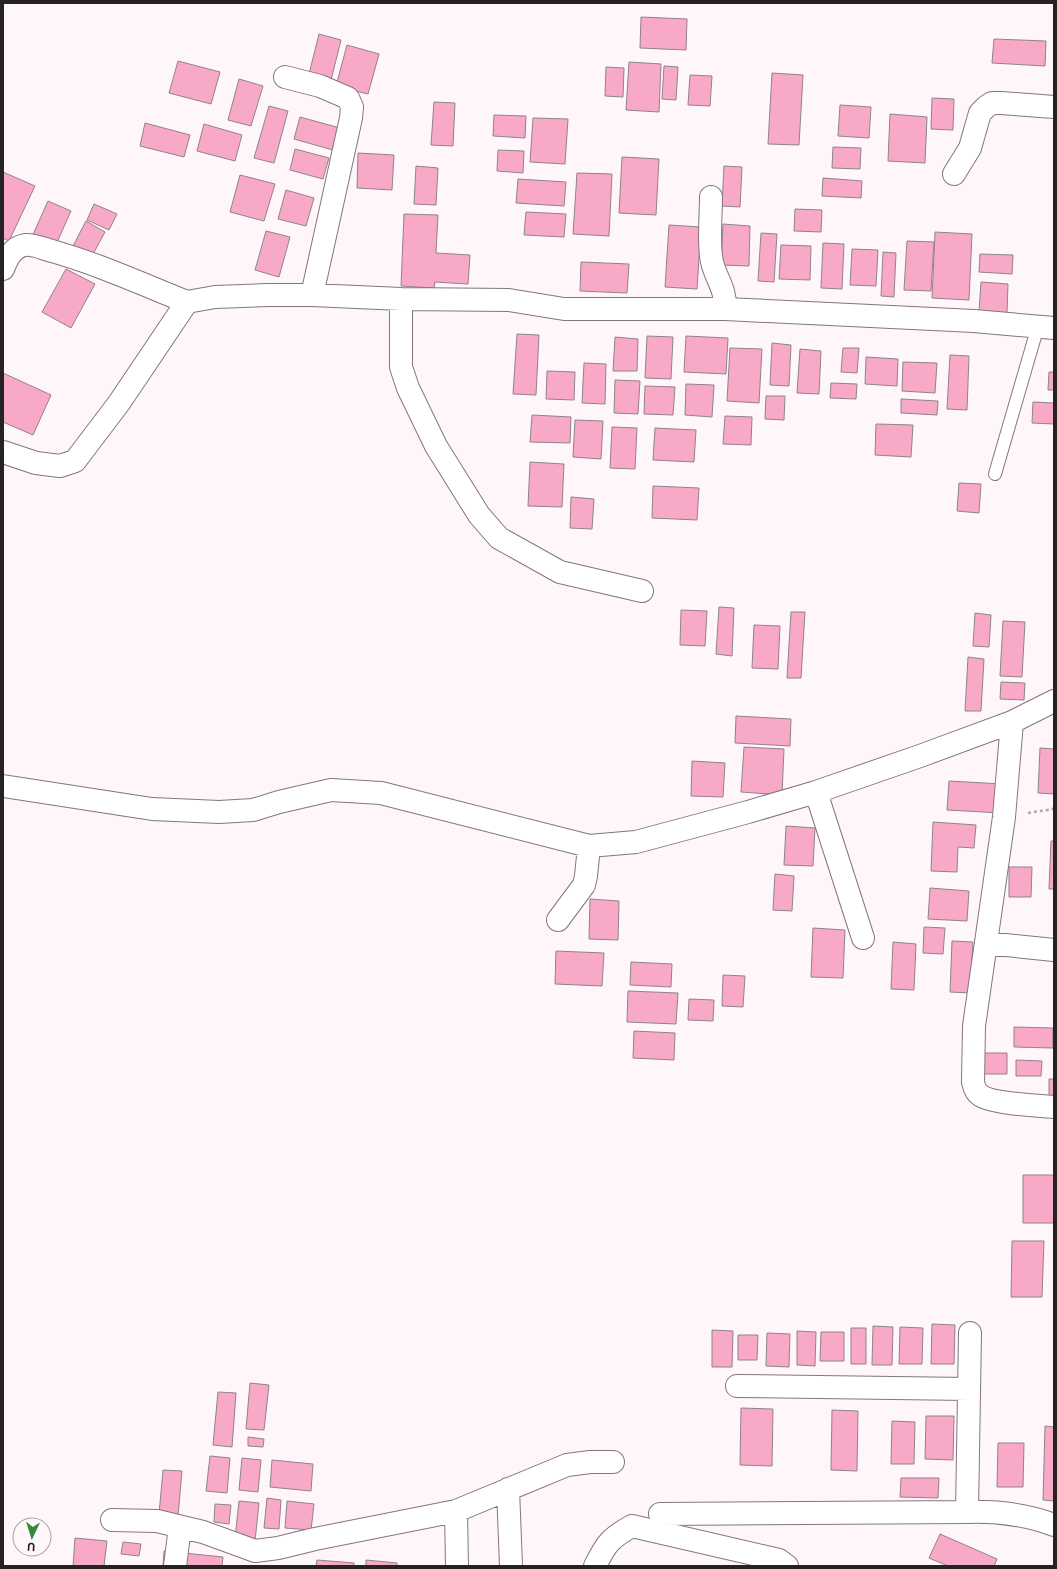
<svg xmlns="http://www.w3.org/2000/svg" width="1057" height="1569" font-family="Inter,sans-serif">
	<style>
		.building { fill: #f9a9c8; stroke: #908388 }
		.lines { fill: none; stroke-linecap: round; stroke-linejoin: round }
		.service-casing { stroke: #83767b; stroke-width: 14 }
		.minor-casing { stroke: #83767b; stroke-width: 24 }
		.path { stroke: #afa8aa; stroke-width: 2.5; stroke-dasharray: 3 3; stroke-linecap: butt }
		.service { stroke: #fff; stroke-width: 12 }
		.minor { stroke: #fff; stroke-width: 22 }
	</style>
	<rect width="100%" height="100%" fill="#fff6f9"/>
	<!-- building -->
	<path class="building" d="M641,17L687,19L686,50L640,48Z
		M319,34L341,40L331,80L309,74Z
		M994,39L1046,41L1045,66L992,63Z
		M347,45L379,54L368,94L336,86Z
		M178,61L220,72L211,104L169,93Z
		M629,62L661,64L659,112L626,110Z
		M664,66L678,67L676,100L662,99Z
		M606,67L624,68L623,97L605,96Z
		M772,73L803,75L799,145L768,144Z
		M690,75L712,76L710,106L688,105Z
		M239,79L263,86L251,126L228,120Z
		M932,98L954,99L953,130L931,129Z
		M434,102L455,103L453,146L431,145Z
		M840,105L871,107L869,138L838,136Z
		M269,106L288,111L274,163L254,158Z
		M890,114L927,117L925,163L888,161Z
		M494,115L526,116L525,138L493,136Z
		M300,117L340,128L333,150L294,139Z
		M533,118L568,119L565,164L530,162Z
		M145,123L190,135L184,157L140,146Z
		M204,124L242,135L235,161L197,151Z
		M833,147L861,148L860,169L832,168Z
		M295,149L329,158L323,179L290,170Z
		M498,150L524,151L523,173L497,171Z
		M358,153L394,155L392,190L357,188Z
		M622,157L659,159L656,215L619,213Z
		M416,166L438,168L436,205L414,204Z
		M724,166L742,167L740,207L722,206Z
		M3,172L35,186L9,241L3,238Z
		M577,173L612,174L609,236L573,234Z
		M240,175L275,184L264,221L230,212Z
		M823,178L862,181L861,198L822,196Z
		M518,179L566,182L564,206L516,203Z
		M286,190L314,198L306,226L278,219Z
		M48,201L71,211L54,249L31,239Z
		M94,204L117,214L109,230L87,220Z
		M795,209L822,210L821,232L794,231Z
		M526,212L566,214L564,237L524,235Z
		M404,214L438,215L436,253L470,255L468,284L435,282L434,288L401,286Z
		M86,221L105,232L91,258L72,248Z
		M723,224L750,226L749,266L721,265Z
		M669,225L701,227L697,289L665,287Z
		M266,231L290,237L279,277L255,270Z
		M935,232L972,234L969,300L932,298Z
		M761,233L777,234L774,282L758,281Z
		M907,241L934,242L931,291L904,290Z
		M823,243L844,244L842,289L821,288Z
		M781,245L811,246L810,280L779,279Z
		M852,249L878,250L876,286L850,285Z
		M883,252L896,253L894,297L881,296Z
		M980,254L1013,255L1012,274L979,272Z
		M581,262L629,264L627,293L580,291Z
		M66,269L95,284L71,328L42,312Z
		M981,282L1008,284L1007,313L979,312Z
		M517,334L539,335L536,395L513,394Z
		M647,336L673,337L671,379L645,378Z
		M686,336L728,338L726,374L684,372Z
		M615,337L638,339L637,371H613Z
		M772,343L791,345L789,386L770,385Z
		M730,348L762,349L759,403L727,401Z
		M843,348H859L857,373L841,372Z
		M800,349L821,351L819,394L797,393Z
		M950,355L969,356L967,410L947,409Z
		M866,357L898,359L897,386L865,384Z
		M903,362L937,363L935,393L902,391Z
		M584,363L606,364L605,404L582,403Z
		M547,371L575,372L574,400L546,399Z
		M1049,372H1054V390H1048Z
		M3,373L51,395L33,435L3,422Z
		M615,380L640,381L638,414L614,413Z
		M831,383L857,384L856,399L830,398Z
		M686,384L714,385L712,417L685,415Z
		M645,386L675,387L673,415L644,414Z
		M766,396H785L784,420L765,419Z
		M901,399L938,401L937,415L901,413Z
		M1033,402L1054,403V424L1032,423Z
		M532,415L571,417L570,443L530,442Z
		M725,416L752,417L751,445L723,444Z
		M575,420L603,421L601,459L573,457Z
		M876,424L913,425L911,457L875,455Z
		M612,427L637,428L635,469L610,468Z
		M655,428L696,430L694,462L653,460Z
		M530,462L564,464L562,507L528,506Z
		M959,483L981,484L979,513L957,511Z
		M653,486L699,488L697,520L652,518Z
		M571,497L594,499L592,529L570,528Z
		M719,607L734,608L732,656L716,654Z
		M681,610L707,611L705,646L680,645Z
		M791,612H805L801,678H787Z
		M975,613L991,615L989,647L973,646Z
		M1003,621L1025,622L1022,677L1000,676Z
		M754,625L780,626L778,669L752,668Z
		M968,657L984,659L981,711H965Z
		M1001,682L1025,683L1024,700L1000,699Z
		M736,716L791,719L790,746L735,743Z
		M744,747L784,749L782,795L741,792Z
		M1040,748L1054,749V794L1038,793Z
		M692,761L725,763L723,797L691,796Z
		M949,781L1002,784L1001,813L947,810Z
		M933,822L976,825L974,848L958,847L957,872L931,871Z
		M786,826L815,828L813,866L784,865Z
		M1051,841H1054V889H1049Z
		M1009,867H1032L1031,897H1009Z
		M775,874L794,876L792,911L773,910Z
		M930,888L969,891L967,921L928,919Z
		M590,899L619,901L618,940L589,939Z
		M924,927L945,928L943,954L923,953Z
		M813,928L845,930L843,978L811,977Z
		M952,941L973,942L970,993L950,992Z
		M893,942L916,944L914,990L891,989Z
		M556,951L604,953L602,986L555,984Z
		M631,962L672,964L671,987L630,985Z
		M723,975L745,976L743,1007L722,1006Z
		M628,991L678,993L676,1024L627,1022Z
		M689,999L714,1000L713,1021L688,1020Z
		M1014,1027L1053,1028V1048L1014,1047Z
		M634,1031L675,1033L674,1060L633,1058Z
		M983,1053H1007V1074H983Z
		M1016,1060L1042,1061L1041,1076H1016Z
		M1049,1079H1054V1102H1049Z
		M1023,1175H1054V1223H1023Z
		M1012,1241H1044L1042,1297H1011Z
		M932,1324L955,1325L954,1364H931Z
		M873,1326L893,1327L892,1365H872Z
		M900,1327L923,1328L922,1364H899Z
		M851,1328H866V1364H851Z
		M712,1330L733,1331L732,1367H712Z
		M797,1331L816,1332L815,1366L797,1365Z
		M821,1332H844V1361H820Z
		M767,1333L790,1334L789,1367L766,1366Z
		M738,1335H758L757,1360H738Z
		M250,1383L269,1385L264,1430L246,1429Z
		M218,1392L236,1393L232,1447L213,1445Z
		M741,1408L773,1409L772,1466L740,1465Z
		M832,1410L858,1411L857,1471L831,1470Z
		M926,1416H954L953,1460L925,1459Z
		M892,1421L915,1422L914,1464H891Z
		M1045,1426L1054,1427V1501L1043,1500Z
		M248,1437L264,1439L263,1447L248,1446Z
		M998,1443H1024L1023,1487H997Z
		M210,1456L230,1458L227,1493L206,1491Z
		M242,1458L261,1460L258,1492L239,1490Z
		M272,1460L313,1464L311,1491L270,1487Z
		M163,1470L182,1471L177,1527L158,1525Z
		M901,1478H939L938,1498L900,1497Z
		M267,1498L281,1500L279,1529L264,1528Z
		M239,1501L259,1503L255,1541L235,1539Z
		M287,1501L314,1504L311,1530L285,1528Z
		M215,1504L231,1505L229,1524L214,1522Z
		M940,1534L997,1559L994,1566H948L929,1558Z
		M75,1538L107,1541L104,1566H73Z
		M123,1542L141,1544L139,1556L121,1554Z
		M164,1551L223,1557L222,1566H163Z
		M317,1560L354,1563V1566H316Z
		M366,1560L397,1563V1566H366Z"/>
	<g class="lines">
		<defs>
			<path id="service" d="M995,474L1038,326"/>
			<path id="minor" d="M285,77L320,86L348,98L352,107L351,118L312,295
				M954,174L970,148L980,113L986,107L992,103H1001L1054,107
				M711,197C711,215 708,245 712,262C716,279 726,288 725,309
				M3,269C7,259 12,247 25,245C33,244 44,249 52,251C98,264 142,284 187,302
				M401,299V367L408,388L436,446L479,515L499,538L560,572L642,591
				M3,452L36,463L60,466L75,461L119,403L187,302L215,297L268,295H312L401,299L509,300L564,309H725L974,321L1054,328
				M1012,722L1004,817L974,1026L973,1082C974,1086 975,1092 980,1095C989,1103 1040,1106 1054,1107
				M3,786L152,809L219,812L253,810L279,802L331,790L381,793L589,846L636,842L748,812L816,792L920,756L1012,722L1054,701
				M816,792L863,938
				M558,920L584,885L586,876L589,846
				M986,943L1054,950
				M970,1333L967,1512C997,1511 1025,1514 1054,1525
				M737,1386L969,1389
				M508,1489L511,1566
				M456,1511L457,1566
				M660,1514L967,1512
				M112,1520L157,1521L203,1532L255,1551L278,1548L315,1539L456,1511L567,1465L590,1462H613
				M175,1566L180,1527
				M595,1566C606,1544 610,1538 632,1526L779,1560L787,1566"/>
		</defs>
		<!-- service casing -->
		<use href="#service" class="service-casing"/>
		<!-- minor casing -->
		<use href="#minor" class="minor-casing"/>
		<!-- path -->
		<path class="path" d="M1028,813L1053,809L1054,807"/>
		<!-- service -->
		<use href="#service" class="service"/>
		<!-- minor -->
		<use href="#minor" class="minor"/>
	</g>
	<!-- border -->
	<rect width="1057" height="1569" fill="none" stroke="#262123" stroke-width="8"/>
	<!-- north arrow -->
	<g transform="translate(32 1537) rotate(184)"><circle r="19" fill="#fff6f9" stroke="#a8a1a3"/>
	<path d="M0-3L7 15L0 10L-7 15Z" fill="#328939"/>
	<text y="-6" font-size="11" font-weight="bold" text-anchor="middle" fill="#262123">U</text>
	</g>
</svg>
